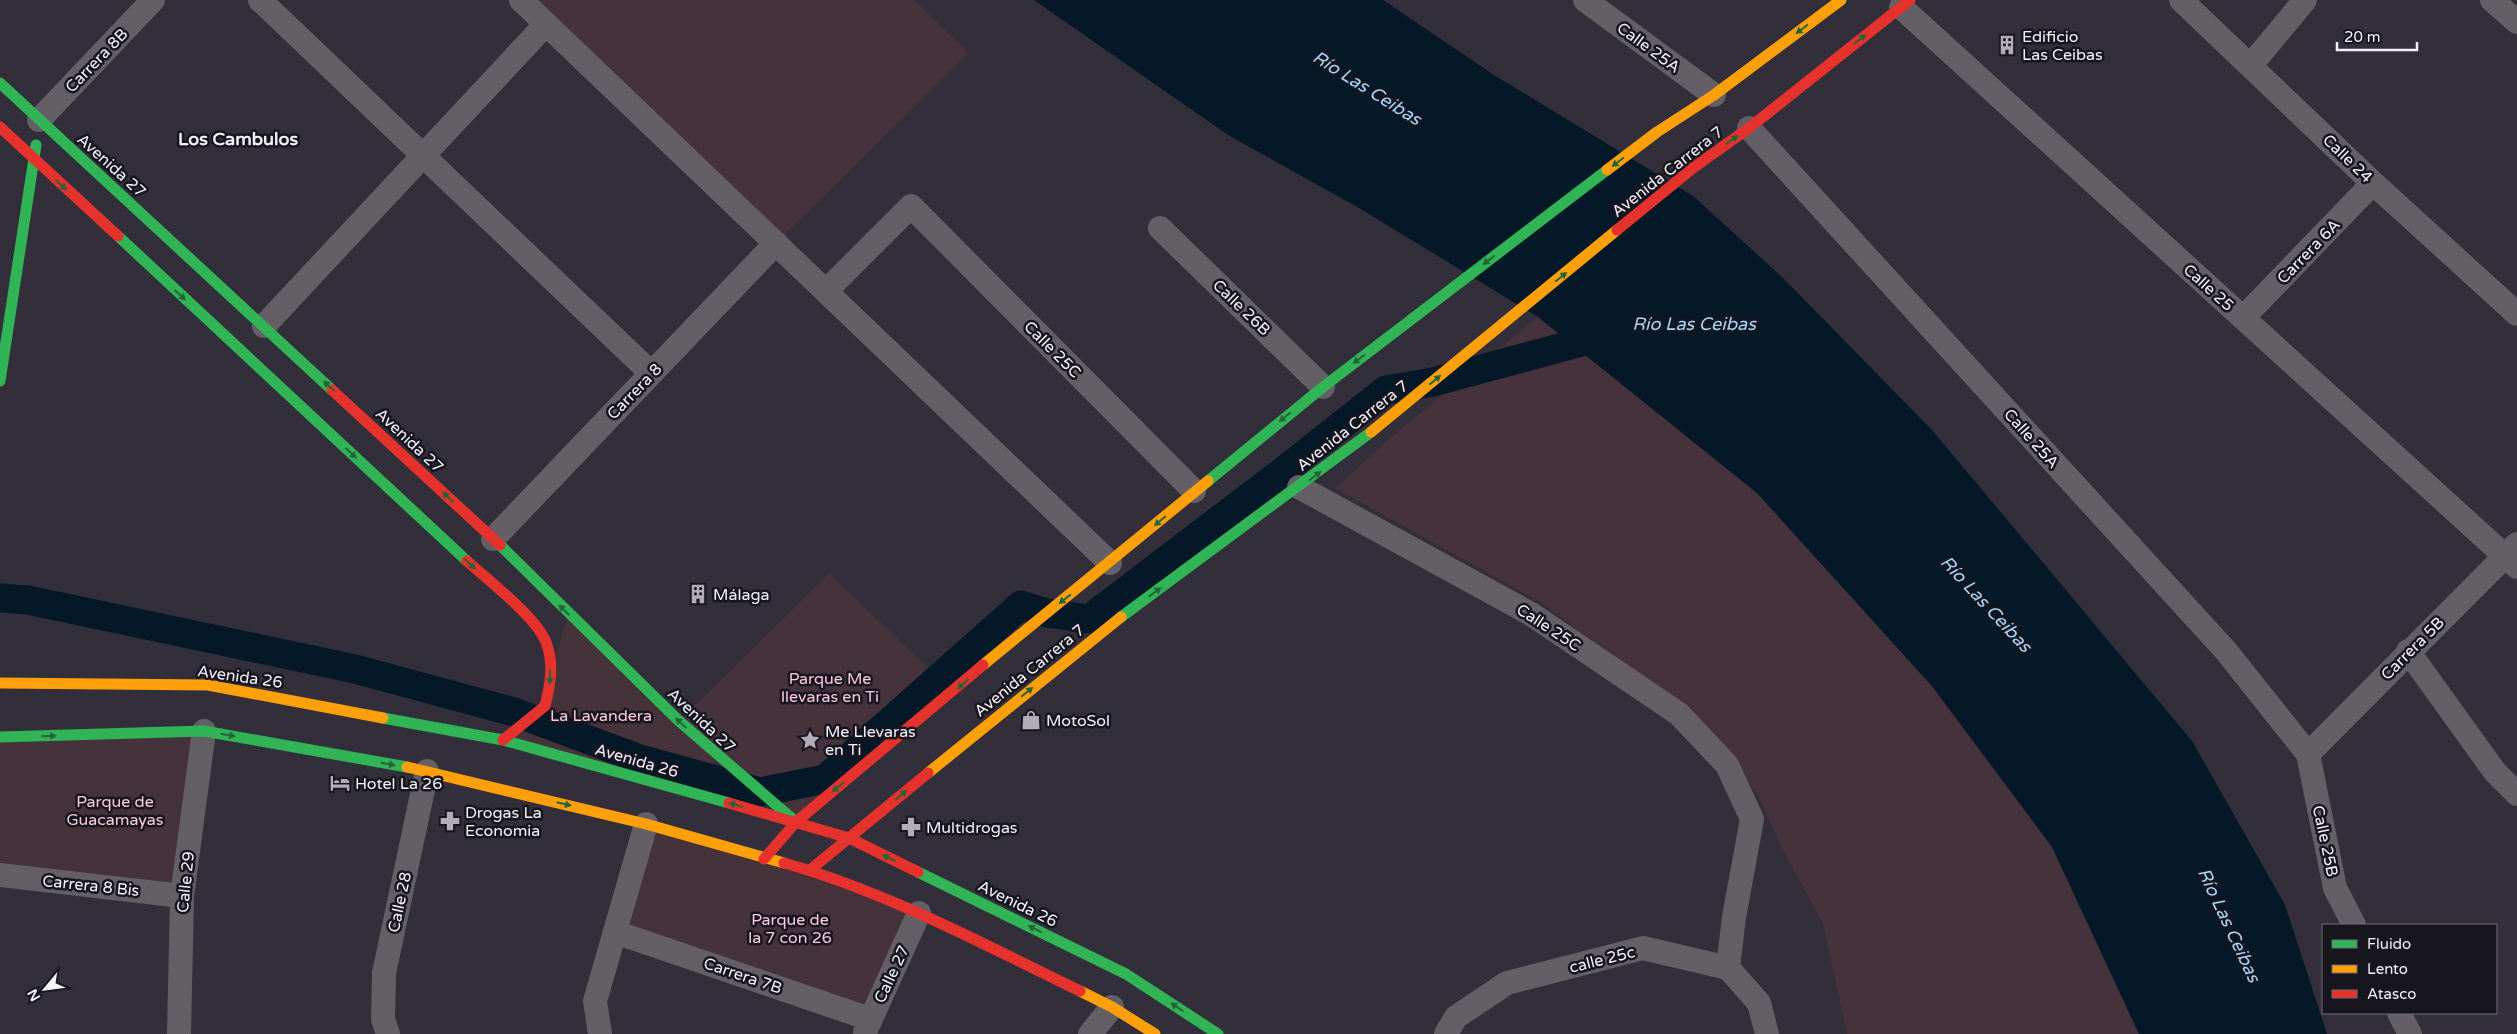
<svg xmlns="http://www.w3.org/2000/svg" width="2517" height="1034" font-family="'Varela Round',sans-serif">
	<style>
		.green { fill: #45323b }
		.water { fill: #041828 }
		.lines { fill: none; stroke-linecap: round; stroke-linejoin: round }
		.canal { stroke: #041828; stroke-width: 29 }
		.street { stroke: #635f64; stroke-width: 24 }
		.fast { stroke: #30b455; stroke-width: 11 }
		.slow { stroke: #ff9f0a; stroke-width: 11 }
		.jam { stroke: #e5322d; stroke-width: 11 }
		.oneway { fill: #24643a }
		.labels { text-anchor: middle; stroke-width: 5; stroke-linejoin: round; paint-order: stroke }
		.poi-label { font-size: 16px; fill: #f4f1fe; stroke: #17151e; text-anchor: start }
		.street-label { font-size: 16px; fill: #f4f1fe; stroke: #17151e }
		.park-label { font-size: 16px; fill: #fbcadc; stroke: #17151e }
		.water-label { font-size: 18px; font-style: italic; fill: #a1d7fb; stroke: #17151e }
		.neighbourhood-label { font-size: 18px; font-weight: bold; fill: #f4f1fe; stroke: #17151e }
	</style>
	<rect width="100%" height="100%" fill="#322f3a"/>
	<!-- green -->
	<path class="green" d="M521,0H914L969,53L776,243Z
		M1538,317L1757,493L1932,686L2052,847L2139,1034H1847L1823,924L1781,846L1758,795L1713,732L1545,605L1335,488L1395,434Z
		M829,573L953,692L796,822L717,756L697,794L503,740L545,711L556,655L568,615L679,721Z
		M204,731L182,896L0,875V737Z
		M646,824L919,913L870,1019L615,932Z"/>
	<!-- water -->
	<path class="water" d="M1034,0H1383L1494,75L1693,196L1782,277L1932,430L2192,741L2285,905L2327,1034H2139L2052,847L1932,686L1757,493L1538,317L1359,208L1228,135Z"/>
	<g class="lines">
		<!-- canal -->
		<path class="canal" d="M0,598L28,600L355,669L514,712L640,759L760,792L825,779L1021,605L1047,613L1089,619L1286,469L1386,390L1433,382L1608,335"/>
		<!-- street -->
		<path class="street" d="M260,0L651,373
			M521,0L1110,563
			M1585,0L1714,95
			M2181,0L2373,183L2517,314
			M2492,0L2517,22
			M1901,7L2517,567
			M2251,65L2305,0
			M39,120L153,0
			M1749,128L2226,651L2308,754L2335,888L2354,925
			M1160,228L1323,387
			M826,291L911,206L1194,491
			M2243,318L2373,183
			M264,326L546,24
			M1299,487L1531,614L1679,714L1727,765L1752,819L1734,917L1728,968
			M493,539L776,243
			M2408,651L2495,772L2517,794
			M2308,754L2517,544
			M0,875L182,896
			M615,932L870,1019
			M2399,1013L2410,1034
			M865,1032L919,913
			M179,1034L182,896L204,731
			M388,1034L383,1019L384,973L427,771
			M600,1034L595,1001L646,824
			M1090,1034L1112,1007
			M1446,1034L1456,1017L1507,983L1643,948L1728,968L1759,1003L1767,1034"/>
		<!-- fast -->
		<path class="fast" d="M0,83L332,390
			M118,236L467,561
			M0,381L36,145
			M1208,481L1323,387L1607,170
			M500,545L679,721L796,822
			M1121,617L1371,432
			M383,718L503,740L729,803
			M0,737L204,731L407,767
			M918,872L1126,974L1218,1034"/>
		<!-- slow -->
		<path class="slow" d="M1607,170L1657,132L1714,95L1841,0
			M1371,432L1617,230
			M983,665L1208,481
			M0,683L208,685L383,718
			M407,767L646,824L784,863
			M928,773L1121,617
			M1080,991L1112,1007L1155,1034"/>
		<!-- jam -->
		<path class="jam" d="M0,127L118,236
			M1617,230L1693,168L1749,128L1910,0
			M332,390L500,545
			M467,561C487,579 540,620 547,645C554,665 550,686 545,706L503,740
			M729,803L849,838L918,872
			M764,859L796,822L983,665
			M784,863C887,892 983,944 1080,991
			M810,870L928,773"/>
	</g>
	<!-- one-way arrows -->
	<defs><path id="oneway-solid" d="M-6-.8H1V-3.2L6.5 0L1 3.2V.8H-6Z" transform="scale(1.25)"/></defs>
	<g class="oneway">
		<use href="#oneway-solid" transform="translate(1802 29) rotate(143)"/>
		<use href="#oneway-solid" transform="translate(1860 39) rotate(-39)"/>
		<use href="#oneway-solid" transform="translate(1732 140) rotate(-35)"/>
		<use href="#oneway-solid" transform="translate(1618 162) rotate(143)"/>
		<use href="#oneway-solid" transform="translate(61 185) rotate(43)"/>
		<use href="#oneway-solid" transform="translate(1489 260) rotate(143)"/>
		<use href="#oneway-solid" transform="translate(1561 277) rotate(-39)"/>
		<use href="#oneway-solid" transform="translate(180 295) rotate(43)"/>
		<use href="#oneway-solid" transform="translate(1359 359) rotate(143)"/>
		<use href="#oneway-solid" transform="translate(1435 380) rotate(-40)"/>
		<use href="#oneway-solid" transform="translate(329 386) rotate(-137)"/>
		<use href="#oneway-solid" transform="translate(1285 417) rotate(141)"/>
		<use href="#oneway-solid" transform="translate(351 453) rotate(43)"/>
		<use href="#oneway-solid" transform="translate(1315 476) rotate(-37)"/>
		<use href="#oneway-solid" transform="translate(448 497) rotate(-137)"/>
		<use href="#oneway-solid" transform="translate(1160 521) rotate(140)"/>
		<use href="#oneway-solid" transform="translate(470 564) rotate(43)"/>
		<use href="#oneway-solid" transform="translate(1155 592) rotate(-36)"/>
		<use href="#oneway-solid" transform="translate(1065 599) rotate(142)"/>
		<use href="#oneway-solid" transform="translate(564 610) rotate(-135)"/>
		<use href="#oneway-solid" transform="translate(550 677) rotate(92)"/>
		<use href="#oneway-solid" transform="translate(963 684) rotate(138)"/>
		<use href="#oneway-solid" transform="translate(1027 692) rotate(-39)"/>
		<use href="#oneway-solid" transform="translate(681 723) rotate(-137)"/>
		<use href="#oneway-solid" transform="translate(228 735) rotate(10)"/>
		<use href="#oneway-solid" transform="translate(49 736) rotate(-2)"/>
		<use href="#oneway-solid" transform="translate(388 764) rotate(10)"/>
		<use href="#oneway-solid" transform="translate(838 787) rotate(141)"/>
		<use href="#oneway-solid" transform="translate(901 795) rotate(-39)"/>
		<use href="#oneway-solid" transform="translate(564 804) rotate(13)"/>
		<use href="#oneway-solid" transform="translate(736 805) rotate(-164)"/>
		<use href="#oneway-solid" transform="translate(889 858) rotate(-154)"/>
		<use href="#oneway-solid" transform="translate(1035 929) rotate(-154)"/>
		<use href="#oneway-solid" transform="translate(1177 1007) rotate(-147)"/>
	</g>
	<!-- icons -->
	<defs>
		<symbol id="building-bare" viewBox="-9 -9 18 18"><path d="M-4-6H4V6H1V3H-1V6H-4ZM-2.5-4.3h1.7v1.8h-1.7ZM.8-4.3h1.7v1.8H.8ZM-2.5-1h1.7V.8h-1.7ZM.8-1h1.7V.8H.8Z" fill="#b0adb9" stroke="#17151e" stroke-width="2.5" paint-order="stroke"/></symbol>
		<symbol id="shop-bare" viewBox="-9 -9 18 18"><path d="M-5-2.5h2.3a2.7 3.5 0 0 1 5.4 0H5L5.5 6h-11ZM-1.5-2.5h3a1.5 2.3 0 0 0-3 0Z" fill="#b0adb9" stroke="#17151e" stroke-width="2.5" paint-order="stroke"/></symbol>
		<symbol id="sight-bare" viewBox="-9 -9 18 18"><path d="M0-6L1.8-2.2L6-1.7L2.9 1.2L3.7 5.4L0 3.3L-3.7 5.4L-2.9 1.2L-6-1.7L-1.8-2.2Z" fill="#b0adb9" stroke="#17151e" stroke-width="2.5" paint-order="stroke"/></symbol>
		<symbol id="hotel-bare" viewBox="-9 -9 18 18"><path d="M-6-4.5h1.5V1H6V5H4.5V3h-9V5H-6ZM-4 0a1.8 1.8 0 1 1 3.6 0ZM.5 0V-2.5h3Q6-2.5 6 0Z" fill="#b0adb9" stroke="#17151e" stroke-width="2.5" paint-order="stroke"/></symbol>
		<symbol id="pharmacy-bare" viewBox="-9 -9 18 18"><path d="M-2-6h4v4h4v4h-4v4h-4v-4h-4v-4h4Z" fill="#b0adb9" stroke="#17151e" stroke-width="2.5" paint-order="stroke"/></symbol>
	</defs>
	<g fill-rule="evenodd">
		<use href="#building-bare" x="1993" y="31" width="28" height="28"/>
		<use href="#building-bare" x="684" y="580" width="28" height="28"/>
		<use href="#shop-bare" x="1017" y="706" width="28" height="28"/>
		<use href="#sight-bare" x="796" y="726" width="28" height="28"/>
		<use href="#hotel-bare" x="326" y="769" width="28" height="28"/>
		<use href="#pharmacy-bare" x="436" y="807" width="28" height="28"/>
		<use href="#pharmacy-bare" x="897" y="813" width="28" height="28"/>
	</g>
	<g class="labels">
		<!-- poi labels -->
		<g class="poi-label">
			<text x="2022" y="42">Edificio<tspan x="2022" dy="18">Las Ceibas</tspan></text>
			<text x="713" y="600">Málaga</text>
			<text x="1046" y="726">MotoSol</text>
			<text x="825" y="737">Me Llevaras<tspan x="825" dy="18">en Ti</tspan></text>
			<text x="355" y="789">Hotel La 26</text>
			<text x="465" y="818">Drogas La<tspan x="465" dy="18">Economia</tspan></text>
			<text x="926" y="833">Multidrogas</text>
		</g>
		<!-- street labels -->
		<g class="street-label">
			<text transform="translate(1649 47) rotate(36)" y="6">Calle 25A</text>
			<text transform="translate(96 60) rotate(-46)" y="6">Carrera 8B</text>
			<text transform="translate(2348 158) rotate(44)" y="6">Calle 24</text>
			<text transform="translate(112 165) rotate(42)" y="6">Avenida 27</text>
			<text transform="translate(1667 171) rotate(-38)" y="6">Avenida Carrera 7</text>
			<text transform="translate(2308 251) rotate(-46)" y="6">Carrera 6A</text>
			<text transform="translate(2209 287) rotate(42)" y="6">Calle 25</text>
			<text transform="translate(1242 307) rotate(44)" y="6">Calle 26B</text>
			<text transform="translate(1053 349) rotate(45)" y="6">Calle 25C</text>
			<text transform="translate(634 391) rotate(-46)" y="6">Carrera 8</text>
			<text transform="translate(1352 425) rotate(-38)" y="6">Avenida Carrera 7</text>
			<text transform="translate(2032 438) rotate(48)" y="6">Calle 25A</text>
			<text transform="translate(410 440) rotate(43)" y="6">Avenida 27</text>
			<text transform="translate(1549 627) rotate(33)" y="6">Calle 25C</text>
			<text transform="translate(2412 648) rotate(-45)" y="6">Carrera 5B</text>
			<text transform="translate(1029 670) rotate(-39)" y="6">Avenida Carrera 7</text>
			<text transform="translate(240 676) rotate(8)" y="6">Avenida 26</text>
			<text transform="translate(702 720) rotate(43)" y="6">Avenida 27</text>
			<text transform="translate(637 760) rotate(16)" y="6">Avenida 26</text>
			<text transform="translate(2326 841) rotate(78)" y="6">Calle 25B</text>
			<text transform="translate(185 882) rotate(-84)" y="6">Calle 29</text>
			<text transform="translate(91 885) rotate(6)" y="6">Carrera 8 Bis</text>
			<text transform="translate(399 902) rotate(-78)" y="6">Calle 28</text>
			<text transform="translate(1018 903) rotate(26)" y="6">Avenida 26</text>
			<text transform="translate(1602 959) rotate(-14)" y="6">calle 25c</text>
			<text transform="translate(891 974) rotate(-65)" y="6">Calle 27</text>
			<text transform="translate(743 975) rotate(19)" y="6">Carrera 7B</text>
		</g>
		<!-- park labels -->
		<g class="park-label">
			<text x="830" y="684">Parque Me<tspan x="830" dy="18">llevaras en Ti</tspan></text>
			<text x="601" y="721">La Lavandera</text>
			<text x="115" y="807">Parque de<tspan x="115" dy="18">Guacamayas</tspan></text>
			<text x="790" y="925">Parque de<tspan x="790" dy="18">la 7 con 26</tspan></text>
		</g>
		<!-- water labels -->
		<g class="water-label">
			<text transform="translate(1367 88) rotate(32)" y="6">Río Las Ceibas</text>
			<text x="1694" y="330">Río Las Ceibas</text>
			<text transform="translate(1986 604) rotate(47)" y="6">Río Las Ceibas</text>
			<text transform="translate(2229 925) rotate(65)" y="6">Río Las Ceibas</text>
		</g>
		<!-- neighbourhood labels -->
		<g class="neighbourhood-label">
			<text x="238" y="145">Los Cambulos</text>
		</g>
	</g>
	<!-- legend -->
	<rect x="2322" y="924" width="175" height="90" fill="#17151e" stroke="#6f6d78"/>
	<rect x="2332" y="940" width="25" height="8" fill="#30b455" stroke="#6f6d78"/>
	<text x="2367" y="949" font-size="15" fill="#f4f1fe">Fluido</text>
	<rect x="2332" y="965" width="25" height="8" fill="#ff9f0a" stroke="#6f6d78"/>
	<text x="2367" y="974" font-size="15" fill="#f4f1fe">Lento</text>
	<rect x="2332" y="990" width="25" height="8" fill="#e5322d" stroke="#6f6d78"/>
	<text x="2367" y="999" font-size="15" fill="#f4f1fe">Atasco</text>
	<!-- north arrow -->
	<g transform="translate(45 989) rotate(241)" stroke="#17151e" stroke-width="4" paint-order="stroke">
	<path d="M0-4L9 19L0 12L-9 19Z" fill="#f4f1fe"/>
	<text y="-8" font-size="14" font-weight="bold" text-anchor="middle" fill="#f4f1fe">N</text>
	</g>
	<!-- scale -->
	<path d="M2337 42v8h80v-8" fill="none" stroke="#f4f1fe" stroke-width="2.5"/>
	<text x="2344" y="42" font-size="15" fill="#f4f1fe" stroke="#17151e" stroke-width="4" paint-order="stroke">20 m</text>
</svg>
